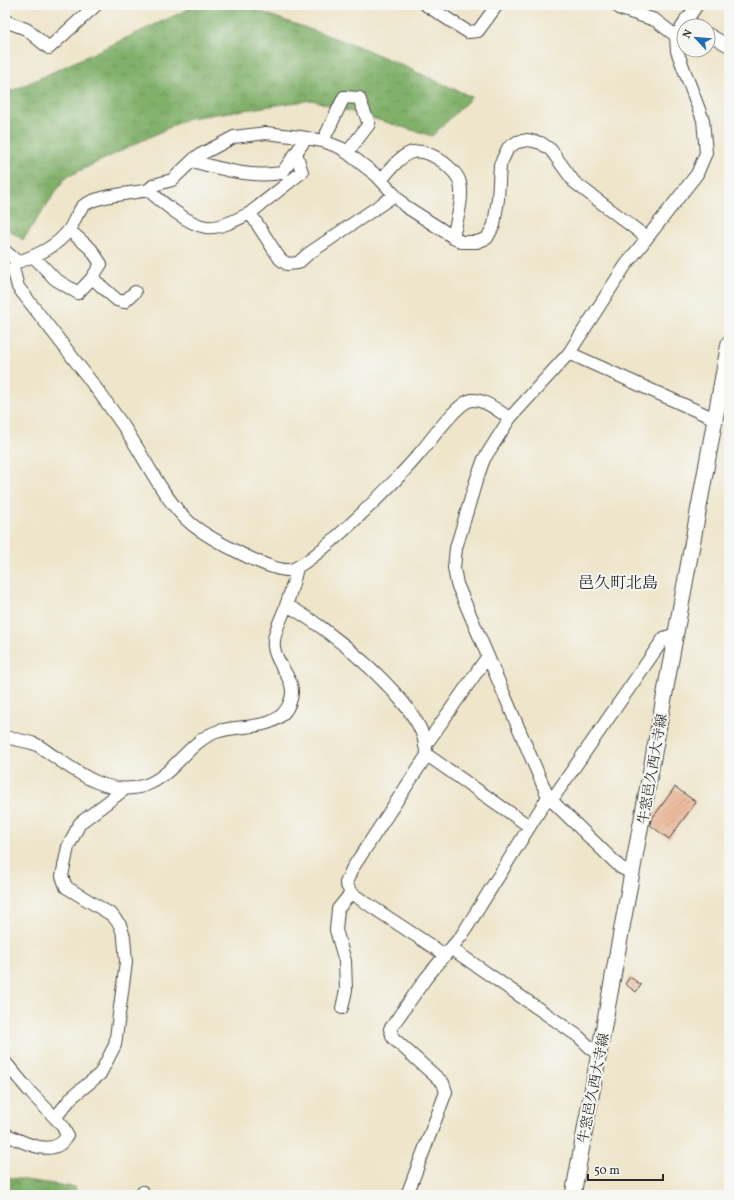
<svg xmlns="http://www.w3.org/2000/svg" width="734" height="1200" font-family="Vollkorn,'Noto Serif JP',serif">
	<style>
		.forest { fill: url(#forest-crowns); stroke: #566e4a }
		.building { fill: url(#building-hatch) }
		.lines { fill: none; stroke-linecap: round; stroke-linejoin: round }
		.minor-casing { stroke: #484743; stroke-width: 14 }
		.major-casing { stroke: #484743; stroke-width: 17 }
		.minor { stroke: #fff; stroke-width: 12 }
		.major { stroke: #fff; stroke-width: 15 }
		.labels { text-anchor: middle; stroke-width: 4; stroke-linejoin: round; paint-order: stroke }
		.street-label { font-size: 14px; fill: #2b2b2b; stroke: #f6f6f2 }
		.quarter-label { font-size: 16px; fill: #2b2b2b; stroke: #f6f6f2 }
	</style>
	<defs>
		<pattern id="forest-crowns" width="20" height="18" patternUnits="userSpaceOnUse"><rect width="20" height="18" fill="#81b06a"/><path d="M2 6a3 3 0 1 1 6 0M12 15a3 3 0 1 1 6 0" fill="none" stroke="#6a8f57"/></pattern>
		<pattern id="building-hatch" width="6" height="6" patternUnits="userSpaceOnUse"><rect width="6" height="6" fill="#ebb89a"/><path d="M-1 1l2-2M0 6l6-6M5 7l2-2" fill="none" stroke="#ca9e85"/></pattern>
	</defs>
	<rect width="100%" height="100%" fill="#f6f6f2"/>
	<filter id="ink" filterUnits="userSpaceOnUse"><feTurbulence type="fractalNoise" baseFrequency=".025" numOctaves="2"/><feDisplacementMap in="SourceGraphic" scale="8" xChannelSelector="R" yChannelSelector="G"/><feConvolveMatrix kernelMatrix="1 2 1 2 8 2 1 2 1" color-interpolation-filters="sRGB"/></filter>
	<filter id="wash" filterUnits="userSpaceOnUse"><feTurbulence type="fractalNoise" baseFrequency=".012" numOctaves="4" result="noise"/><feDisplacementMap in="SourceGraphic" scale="16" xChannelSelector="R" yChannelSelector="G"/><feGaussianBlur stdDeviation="0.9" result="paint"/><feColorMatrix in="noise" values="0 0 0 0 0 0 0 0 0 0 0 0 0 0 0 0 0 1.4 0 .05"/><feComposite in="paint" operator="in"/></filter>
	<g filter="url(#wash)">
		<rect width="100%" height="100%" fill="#eee5ca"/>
		<!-- forest -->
		<path class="forest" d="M206,5H241L363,48L472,97L432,136L312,100L189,118L65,178L23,240L5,227V88L12,91L193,7Z
			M5,1177L74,1187L80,1195H5Z"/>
		<g id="blocks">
			<!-- building -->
			<path class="building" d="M675,787L696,802L669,839L650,825L651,820Z
				M630,977L641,985L636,992L625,984Z"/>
		</g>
	</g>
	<g filter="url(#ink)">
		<use href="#blocks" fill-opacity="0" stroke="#484743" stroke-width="1"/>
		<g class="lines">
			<defs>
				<path id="minor" d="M426,5L468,32L478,31L497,5
					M616,5L621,9L655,20L676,36
					M686,19L696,26
					M5,21L26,29L49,48L96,5
					M708,34L729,46
					M306,138L296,153L302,172L250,213L280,259L287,264L298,263L308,254L395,195
					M323,141L344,97L359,98L369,124L347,153
					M192,161C222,169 250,178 282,173L296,153
					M381,180C401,157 412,139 443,162C449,167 458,174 460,183C464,200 456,221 453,238
					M148,190C162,202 187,224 206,227C220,229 238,219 250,213
					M5,251L18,262C38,255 56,247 69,230C74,223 77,212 83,206C97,195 130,194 148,190L154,185L172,180L196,157L234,137L266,133L300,137L323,141L341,148L376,175L405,206L461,242H477L487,238L494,225L498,199L500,165L508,148L517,142L528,140L541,143L551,150L574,182L646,237
					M34,257L55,279L78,293L92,278L101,264L91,249L69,230
					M13,268L18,287C54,334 91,379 124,427C144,456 161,495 187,520C202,535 268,571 289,570C312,567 401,476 419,454C429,443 458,401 472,400C485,399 499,412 510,418
					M92,278L117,300L124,302L135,292
					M569,353L715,419
					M286,605C323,623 423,704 425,746
					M5,737C15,739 25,741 35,744C42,747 48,753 55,757C82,776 112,797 146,785C174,775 188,742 216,732C241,723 279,733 290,702C299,680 276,667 274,647C272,634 282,618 286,606C290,594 294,581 297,568
					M426,749L425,746L488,656
					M548,797L457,584L454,568L456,548L476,481L484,459L510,418L569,353L625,266L697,174L706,153L703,120L677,51L676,36L697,5
					M551,801L664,638L676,634
					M351,893L346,883L352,869L427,755L529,826
					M452,949L578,1036L599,1056
					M342,1008L346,990L345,961L336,930L338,909L351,893L445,955
					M5,1062L31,1093L62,1125L67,1135C56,1160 22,1142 5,1134
					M55,1118L72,1097L100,1074L115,1045L126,962L124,937L120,925L112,915L66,887L62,876L68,847L80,823L125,789
					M141,1195L143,1192
					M407,1195L446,1092L443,1083L393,1038L390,1029L426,978L462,935L548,797L620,867L633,874"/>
				<path id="major" d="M573,1195L729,343"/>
			</defs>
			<!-- minor casing -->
			<use href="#minor" class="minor-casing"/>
			<!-- major casing -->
			<use href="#major" class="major-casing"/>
			<!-- minor -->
			<use href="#minor" class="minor"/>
			<!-- major -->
			<use href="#major" class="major"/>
		</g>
	</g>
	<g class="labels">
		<!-- street labels -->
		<g class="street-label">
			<text transform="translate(652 769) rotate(-80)" y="5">牛窓邑久西大寺線</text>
			<text transform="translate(593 1088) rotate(-79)" y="5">牛窓邑久西大寺線</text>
		</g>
		<!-- quarter labels -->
		<g class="quarter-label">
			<text x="618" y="588">邑久町北島</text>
		</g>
	</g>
	<!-- margin -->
	<rect width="734" height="1200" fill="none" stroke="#f6f6f2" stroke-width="20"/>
	<!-- north arrow -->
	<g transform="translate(696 38) rotate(296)"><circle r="19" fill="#f6f6f2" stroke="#a5a5a2"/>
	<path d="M0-3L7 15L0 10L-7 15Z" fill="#1f6fb2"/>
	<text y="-6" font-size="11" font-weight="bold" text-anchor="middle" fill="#2b2b2b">N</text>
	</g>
	<!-- scale -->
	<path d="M588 1174v6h75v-6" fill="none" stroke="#2b2b2b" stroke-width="2"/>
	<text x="594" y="1174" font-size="12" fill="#2b2b2b" stroke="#f6f6f2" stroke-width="3" paint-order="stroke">50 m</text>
</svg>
